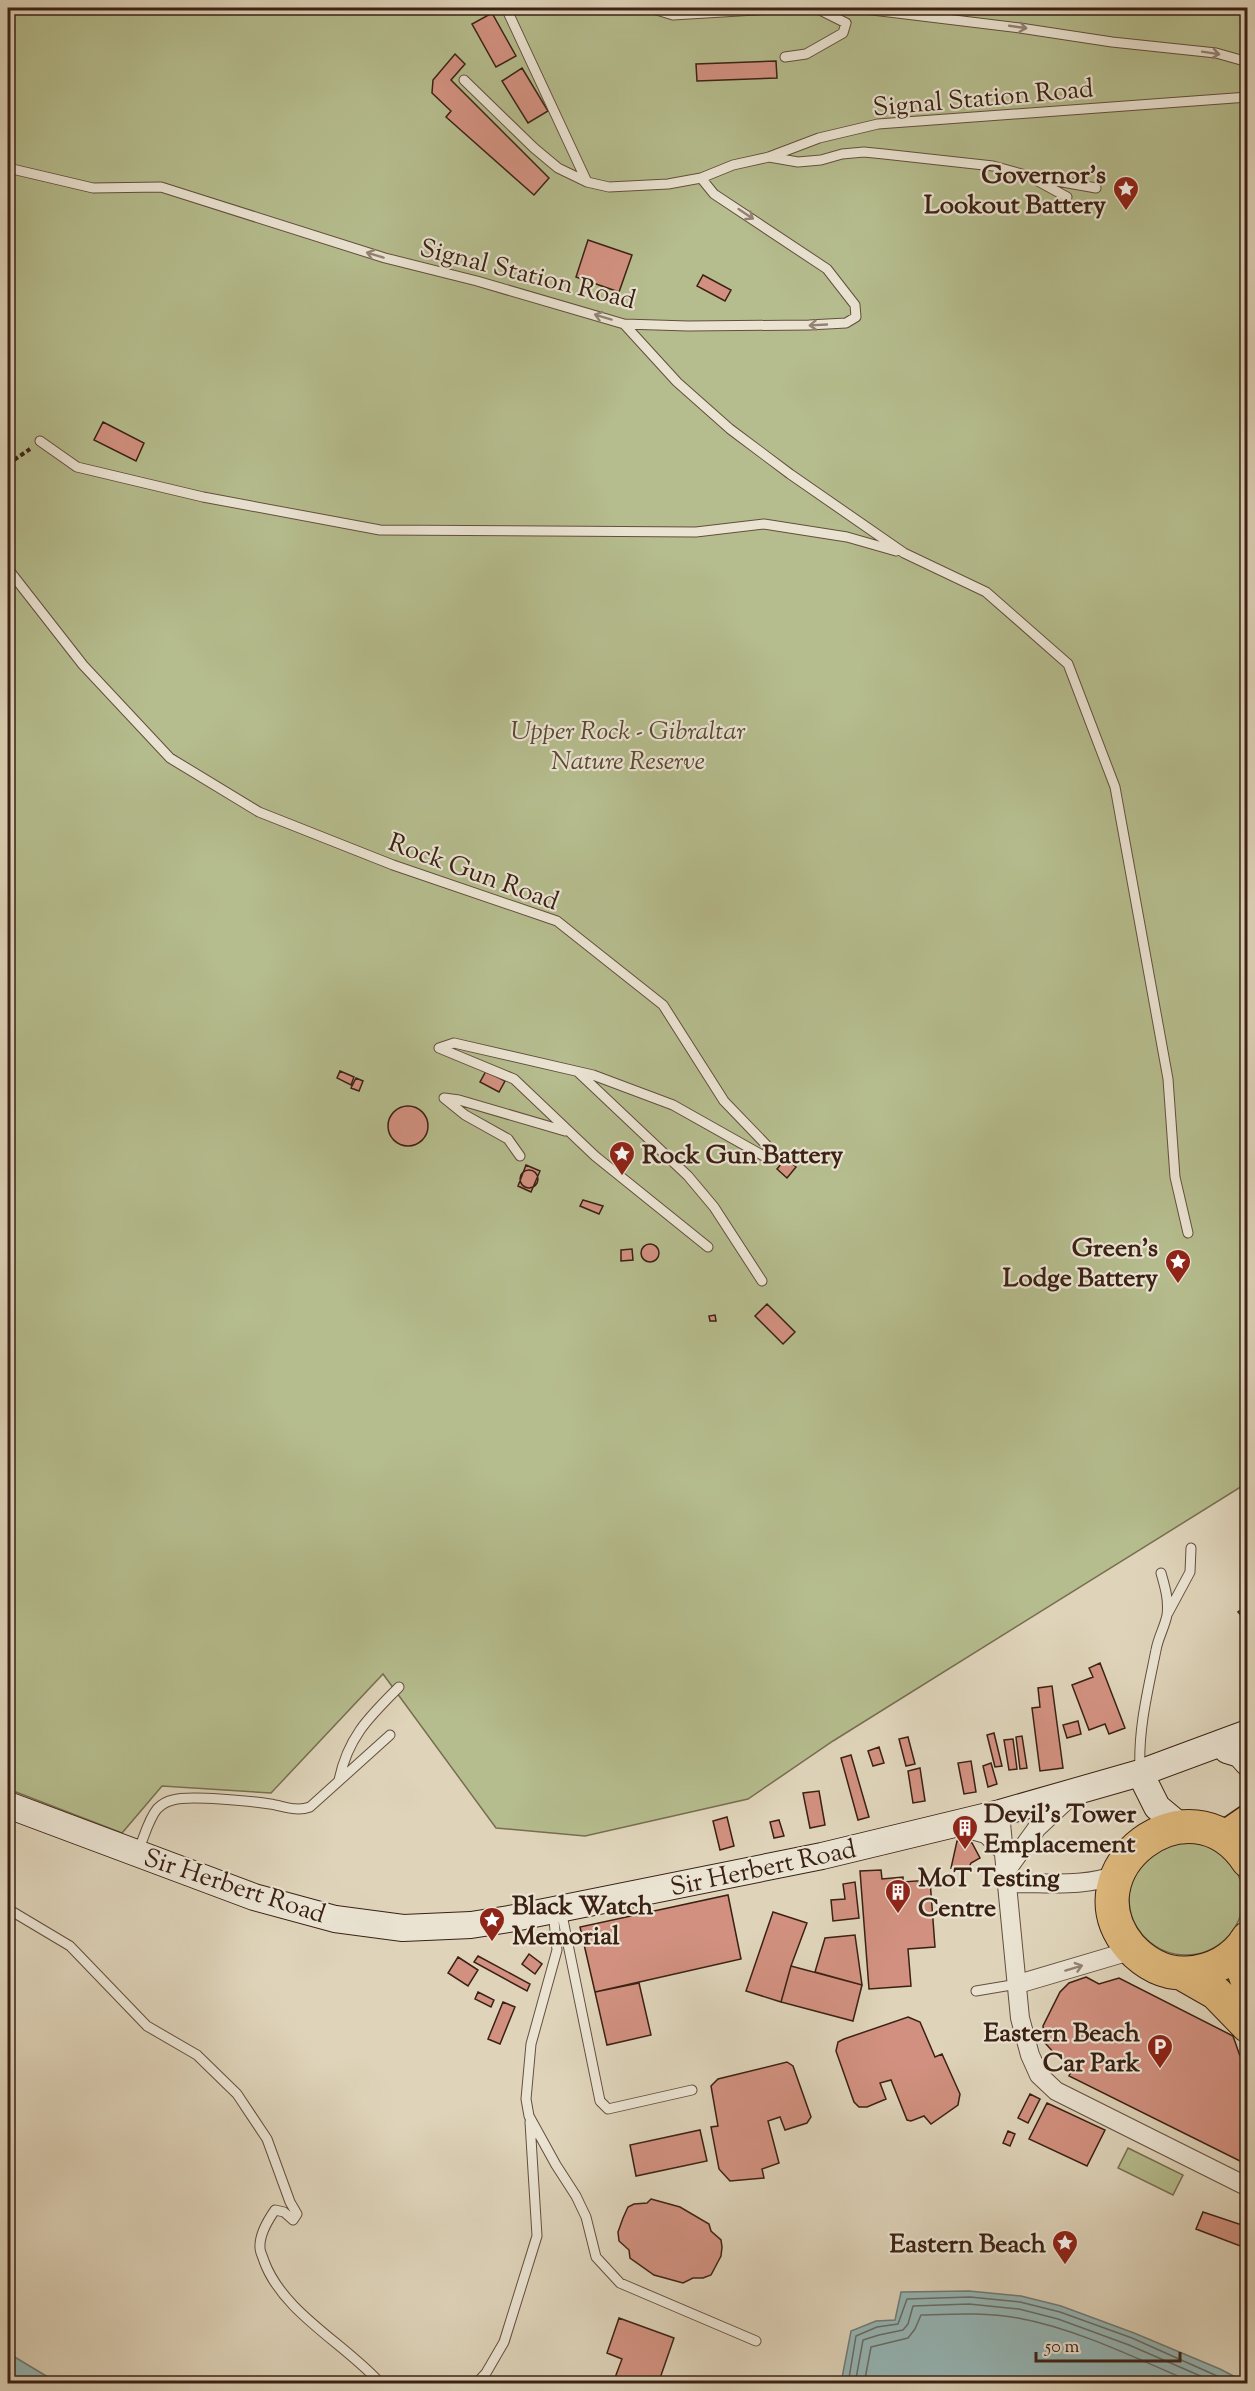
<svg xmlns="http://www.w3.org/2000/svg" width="1255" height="2391" font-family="'Sorts Mill Goudy',serif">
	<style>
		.green { fill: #b5bc8d; stroke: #786e50; stroke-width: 1.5 }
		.water { fill: #95b7b8; stroke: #717b76; stroke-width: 1.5 }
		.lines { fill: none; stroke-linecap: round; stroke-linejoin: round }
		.shore { stroke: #686c66; stroke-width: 1.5 }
		.building { fill: #d29180; stroke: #3b2114; stroke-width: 1.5 }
		.lane-casing { stroke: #644e3e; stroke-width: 11 }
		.street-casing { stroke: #644e3e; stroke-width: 20 }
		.secondary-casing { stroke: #3b2114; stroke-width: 28 }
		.primary-casing { stroke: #3b2114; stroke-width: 31 }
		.highway-casing { stroke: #3b2114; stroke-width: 35 }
		.path { stroke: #3b2114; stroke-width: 4; stroke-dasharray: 4.5 3; stroke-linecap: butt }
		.lane { stroke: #eae3d2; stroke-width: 9 }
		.street { stroke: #eae3d2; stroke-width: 18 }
		.secondary { stroke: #eae3d2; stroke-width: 26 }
		.primary { stroke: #e0ba7d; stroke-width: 28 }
		.highway { stroke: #e0ba7d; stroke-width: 33 }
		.oneway { stroke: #928273 }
		.labels { text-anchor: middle; stroke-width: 4.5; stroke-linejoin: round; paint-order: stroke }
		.street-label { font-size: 26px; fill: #3b2114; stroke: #eae3d2 }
		.poi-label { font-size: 26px; font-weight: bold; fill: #3b2114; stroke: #eae3d2; text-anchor: end }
		.park-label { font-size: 26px; font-style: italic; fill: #5a4832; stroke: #eae3d2 }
	</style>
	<rect width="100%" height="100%" fill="#dfd4ba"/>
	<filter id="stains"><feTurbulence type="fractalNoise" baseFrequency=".00333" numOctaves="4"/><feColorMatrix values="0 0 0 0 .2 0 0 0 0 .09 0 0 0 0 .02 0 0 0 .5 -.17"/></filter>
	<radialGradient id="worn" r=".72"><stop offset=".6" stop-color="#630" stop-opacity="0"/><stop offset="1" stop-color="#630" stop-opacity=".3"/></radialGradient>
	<!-- green -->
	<path class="green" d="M8,8H1247V1483L833,1741L748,1799L585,1836L496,1828L383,1674L271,1793L162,1786L122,1833L8,1789Z
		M1129 1898a57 57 0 1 1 114 0a57 57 0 1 1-114 0Z
		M1128,2148L1183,2175L1173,2195L1118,2168Z"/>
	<!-- water -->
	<path class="water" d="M969,2291L1021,2296L1061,2306L1134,2333L1220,2369L1247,2383H841L851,2331L876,2321L895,2320L901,2292Z
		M8,2353L58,2383H8Z"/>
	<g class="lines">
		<!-- shore -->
		<path class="shore" d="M848,2384L856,2336L877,2327L898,2324L907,2299L970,2297L1020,2302L1060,2312L1132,2338L1235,2384
			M855,2384L863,2340L879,2335L903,2330L908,2324L913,2306L969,2304L1019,2309L1058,2319L1129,2345L1219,2384
			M864,2384L871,2347L908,2338L915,2329L921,2315C953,2314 986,2312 1018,2318C1078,2329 1140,2360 1196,2384"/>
	</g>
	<!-- building -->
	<path class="building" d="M492,13L516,56L496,67L472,24Z
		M455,54L465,64L451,80L549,178L534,195L446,117L451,111L432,93L433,80Z
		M776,61L777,78L697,81L696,64Z
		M522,68L548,111L528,123L502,81Z
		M588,240L632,255L619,292L576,277Z
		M703,275L731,290L725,301L697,286Z
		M103,422L144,443L136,461L94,440Z
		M340,1071L354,1077L351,1085L337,1078Z
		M486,1071L505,1081L499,1092L480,1082Z
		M356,1078L363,1081L359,1091L351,1088Z
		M388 1126a20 20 0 1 1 40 0a20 20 0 1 1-40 0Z
		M786,1158L796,1167L787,1178L777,1169Z
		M526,1165L540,1171L531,1192L518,1186Z
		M520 1179a9 9 0 1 1 18 0a9 9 0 1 1-18 0Z
		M583,1200L603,1206L599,1214L580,1206Z
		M641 1253a9 9 0 1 1 18 0a9 9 0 1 1-18 0Z
		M632,1249L633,1260L621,1261V1250Z
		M767,1304L795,1332L783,1344L755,1316Z
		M715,1315L716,1321H710L709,1316Z
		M1248,1605V1624L1238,1612Z
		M1100,1663L1125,1728L1109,1734L1105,1724L1089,1730L1072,1685L1093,1677L1089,1668Z
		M1052,1686L1063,1768L1040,1771L1032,1708L1040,1707L1038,1688Z
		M1078,1721L1081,1734L1067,1738L1063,1725Z
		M994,1733L1002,1766L995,1767L987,1735Z
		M1022,1736L1027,1768L1020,1769L1016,1737Z
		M908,1737L915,1764L906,1766L899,1739Z
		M1013,1739L1017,1769L1009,1770L1004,1740Z
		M879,1747L884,1763L873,1766L868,1751Z
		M851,1755L869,1817L858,1820L841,1758Z
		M971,1761L976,1792L964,1794L958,1763Z
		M991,1763L997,1784L988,1787L983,1766Z
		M920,1768L925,1801L913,1803L908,1771Z
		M819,1791L825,1825L810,1828L803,1793Z
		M727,1817L734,1846L720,1850L713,1821Z
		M779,1820L784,1836L774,1838L770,1822Z
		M957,1841L972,1843L980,1858L971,1863L968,1870L951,1868Z
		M881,1870L882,1879L903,1877V1882L930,1880L935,1947L908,1949L911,1986L869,1989L860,1871Z
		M855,1882L859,1918L833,1921L831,1900L845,1899L843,1884Z
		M728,1895L741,1959L595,1992L580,1927Z
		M773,1912L807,1923L791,1966L781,2002L746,1991Z
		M855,1935L862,1985L815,1972L825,1938Z
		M529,1954L542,1964L535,1974L522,1964Z
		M478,1956L530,1984L527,1991L474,1962Z
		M458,1957L478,1970L468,1986L448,1973Z
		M791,1966L862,1985L853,2021L781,2002Z
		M1086,1977L1099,1984L1119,1978L1233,2036L1240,2056L1248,2059V2165L1069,2076L1075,2064L1055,2054L1045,2043L1043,2026L1060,1992L1069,1983Z
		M639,1983L651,2035L607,2045L595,1992Z
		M478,1992L494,2000L491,2007L475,1999Z
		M503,2002L515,2007L500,2044L488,2039Z
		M908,2017L920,2022L935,2057L942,2054L960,2094L958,2105L931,2124L924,2116L911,2121L907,2120L891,2080L880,2083L886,2099L867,2107H859L854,2102L836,2051L838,2042L844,2039Z
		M787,2062L793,2066L811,2117L807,2123L785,2130L780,2117L768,2121L779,2163L762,2169L764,2178L730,2181L719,2169L711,2127L718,2126L711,2086L718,2079Z
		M1030,2094L1040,2099L1028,2123L1018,2118Z
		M1047,2103L1105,2130L1087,2166L1029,2139Z
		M700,2130L707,2161L636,2176L630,2145Z
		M1008,2131L1015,2134L1010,2146L1003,2143Z
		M651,2199L680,2207L709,2224L711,2231L721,2240L722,2247L721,2256L711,2275L703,2278H693L683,2283L654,2275L630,2258L629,2250L619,2241L618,2232L623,2218L628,2207L634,2204L647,2203Z
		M1203,2212L1248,2227V2249L1196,2229Z
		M619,2318L674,2338L658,2384L613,2383L622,2359L607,2353Z"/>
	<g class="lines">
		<defs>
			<path id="lane" d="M506,8L587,182
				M650,8L673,15L787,8
				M856,8L1020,28L1112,42L1216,53L1248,62
				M785,57L806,54L843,33L846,23L816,8
				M464,80L534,148L558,168L587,182L609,187L668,184L701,178L733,165L769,157L819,138L878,124L1248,97
				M769,157L798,162L821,160L842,154L864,152L884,154L993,166L1029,176L1096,188
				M8,168L93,188L161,187L385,258L477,281L624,324L688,326L809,325L846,323L856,317L855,305L827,269L714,194L701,178
				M1036,180L1067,197
				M624,324L677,382L730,429L790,474L904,553L986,592L1068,664L1115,787L1168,1079L1175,1177L1188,1233
				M40,441L77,467L203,497L380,530L696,532L764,524L847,537L896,551
				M8,569L83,665L170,758L259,812L393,865L557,921L663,1005L724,1101L775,1154L769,1159L673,1105L593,1075L454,1043L439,1048L514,1079L595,1156L708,1247
				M578,1072L688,1176L714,1207L762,1281
				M520,1156L508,1139L465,1115L444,1098L459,1100L565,1131
				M1168,1613L1190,1572L1191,1548
				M1140,1770C1138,1729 1148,1690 1156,1650C1158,1638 1165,1626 1167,1615C1169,1600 1165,1587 1161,1573
				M339,1780C348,1737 369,1717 399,1687
				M138,1851C144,1838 148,1820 157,1809C161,1805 167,1801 173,1800C188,1795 251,1801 270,1804C284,1806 296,1812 310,1807L390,1735
				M8,1909L70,1946L147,2026L197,2055L237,2094L267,2139L290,2202L297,2214L293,2220L284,2212L275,2210C268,2220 259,2234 260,2248C260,2252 263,2257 264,2261C283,2313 346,2344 381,2384
				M561,1910L600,2101L608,2109L692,2090
				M553,1911L557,1950L531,2044L526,2099L529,2116L556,2165L576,2196L586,2217L596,2257L620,2283L756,2341
				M976,1991L1018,1984
				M476,2384L486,2373L504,2342L537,2236L530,2122"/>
			<path id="street" d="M1000,1813L1020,2018L1030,2055L1039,2075L1056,2091L1248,2187
				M954,1825L986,1834L1004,1852
				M1006,1871L1037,1828L1072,1795
				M1008,1883C1043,1882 1085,1888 1118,1874
				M1018,1984L1123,1953L1137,1956"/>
			<path id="secondary" d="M1227,1750L1240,1754L1248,1763
				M1140,1773L1157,1807L1181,1827
				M8,1805L254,1897L335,1919L403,1928L471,1925L509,1919L822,1856L1000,1813L1140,1773L1248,1733"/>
			<path id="primary" d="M1219,1835L1232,1830L1248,1819"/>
			<path id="highway" d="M1248,1861C1190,1774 1066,1870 1130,1947C1145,1963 1164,1974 1186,1973C1211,1972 1235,1960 1248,1938
				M1245,1942L1243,1969L1248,1983
				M1181,1973L1216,1993L1248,2026"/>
		</defs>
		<!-- lane casing -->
		<use href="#lane" class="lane-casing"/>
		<!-- street casing -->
		<use href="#street" class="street-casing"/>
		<!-- secondary casing -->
		<use href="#secondary" class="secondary-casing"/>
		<!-- primary casing -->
		<use href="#primary" class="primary-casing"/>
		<!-- highway casing -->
		<use href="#highway" class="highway-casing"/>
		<!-- path -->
		<path class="path" d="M8,464L30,449"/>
		<!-- lane -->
		<use href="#lane" class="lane"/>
		<!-- street -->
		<use href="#street" class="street"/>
		<!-- secondary -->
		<use href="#secondary" class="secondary"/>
		<!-- primary -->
		<use href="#primary" class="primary"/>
		<!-- highway -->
		<use href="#highway" class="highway"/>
	</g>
	<!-- one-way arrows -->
	<defs><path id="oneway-shaft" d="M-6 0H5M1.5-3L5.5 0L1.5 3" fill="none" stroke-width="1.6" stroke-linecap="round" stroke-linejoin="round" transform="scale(1.5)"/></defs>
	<g class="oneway">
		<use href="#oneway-shaft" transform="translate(1018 27) rotate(8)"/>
		<use href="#oneway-shaft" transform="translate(1211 53) rotate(9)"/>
		<use href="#oneway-shaft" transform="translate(746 214) rotate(34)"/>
		<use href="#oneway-shaft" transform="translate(375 255) rotate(-163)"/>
		<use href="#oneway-shaft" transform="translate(603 317) rotate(-163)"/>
		<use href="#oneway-shaft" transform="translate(818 325) rotate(177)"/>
		<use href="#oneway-shaft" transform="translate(1074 1968) rotate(-17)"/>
	</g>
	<!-- icons -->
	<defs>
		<symbol id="sight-pin" viewBox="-11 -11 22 30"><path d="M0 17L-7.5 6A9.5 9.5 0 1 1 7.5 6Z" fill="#8f2418" stroke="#eae3d2"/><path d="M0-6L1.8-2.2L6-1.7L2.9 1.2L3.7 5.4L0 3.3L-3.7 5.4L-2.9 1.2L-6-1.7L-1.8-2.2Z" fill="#fff"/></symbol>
		<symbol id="building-pin" viewBox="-11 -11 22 30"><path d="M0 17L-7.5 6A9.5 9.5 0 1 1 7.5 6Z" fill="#8f2418" stroke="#eae3d2"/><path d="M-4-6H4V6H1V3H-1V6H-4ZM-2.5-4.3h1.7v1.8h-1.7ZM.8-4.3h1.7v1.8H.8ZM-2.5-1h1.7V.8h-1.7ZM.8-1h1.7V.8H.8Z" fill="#fff"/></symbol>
		<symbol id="parking-pin" viewBox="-11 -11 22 30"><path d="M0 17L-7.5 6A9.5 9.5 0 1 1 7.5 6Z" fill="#8f2418" stroke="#eae3d2"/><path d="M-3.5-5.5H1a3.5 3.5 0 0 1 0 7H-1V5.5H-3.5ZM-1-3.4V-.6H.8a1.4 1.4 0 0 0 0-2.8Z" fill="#fff"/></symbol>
	</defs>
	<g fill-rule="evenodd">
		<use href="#sight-pin" x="1111" y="174" width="30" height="40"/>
		<use href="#sight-pin" x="607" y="1139" width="30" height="40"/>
		<use href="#sight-pin" x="1163" y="1247" width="30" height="40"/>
		<use href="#building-pin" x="950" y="1813" width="30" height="40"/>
		<use href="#building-pin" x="883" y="1877" width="30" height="40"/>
		<use href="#sight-pin" x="477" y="1905" width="30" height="40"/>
		<use href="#parking-pin" x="1145" y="2032" width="30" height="40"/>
		<use href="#sight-pin" x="1050" y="2228" width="30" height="40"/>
	</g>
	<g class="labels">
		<!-- street labels -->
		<g class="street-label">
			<text transform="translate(983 97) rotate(-5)" y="9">Signal Station Road</text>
			<text transform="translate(528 273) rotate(14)" y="9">Signal Station Road</text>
			<text transform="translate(474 871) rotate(20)" y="9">Rock Gun Road</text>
			<text transform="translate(763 1867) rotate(-12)" y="9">Sir Herbert Road</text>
			<text transform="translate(235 1885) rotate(18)" y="9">Sir Herbert Road</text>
		</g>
		<!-- poi labels -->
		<g class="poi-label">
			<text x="1106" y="183">Governor's<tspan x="1106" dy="30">Lookout Battery</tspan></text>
			<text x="642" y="1163" text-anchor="start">Rock Gun Battery</text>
			<text x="1158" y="1256">Green's<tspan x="1158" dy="30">Lodge Battery</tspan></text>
			<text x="984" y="1822" text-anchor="start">Devil's Tower<tspan x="984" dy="30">Emplacement</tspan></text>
			<text x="918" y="1886" text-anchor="start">MoT Testing<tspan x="918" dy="30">Centre</tspan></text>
			<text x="512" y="1914" text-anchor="start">Black Watch<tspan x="512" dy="30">Memorial</tspan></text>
			<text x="1140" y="2041">Eastern Beach<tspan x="1140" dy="30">Car Park</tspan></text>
			<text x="1046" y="2252">Eastern Beach</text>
		</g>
		<!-- park labels -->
		<g class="park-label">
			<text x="628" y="739">Upper Rock - Gibraltar<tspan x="628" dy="30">Nature Reserve</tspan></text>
		</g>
	</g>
	<!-- margin -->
	<rect width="1255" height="2391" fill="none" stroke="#dfd4ba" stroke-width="30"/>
	<rect x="9" y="9" width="1237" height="2373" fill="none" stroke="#3b2114" stroke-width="3"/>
	<rect x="15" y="15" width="1225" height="2361" fill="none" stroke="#3b2114" stroke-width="1.5"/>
	<!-- scale -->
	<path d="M1036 2352v9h144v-9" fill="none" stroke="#3b2114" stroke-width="3"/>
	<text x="1045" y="2352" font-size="18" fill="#3b2114" stroke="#eae3d2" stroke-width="4.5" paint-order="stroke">50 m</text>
	<rect width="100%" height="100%" filter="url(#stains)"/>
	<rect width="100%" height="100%" fill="url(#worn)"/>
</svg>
